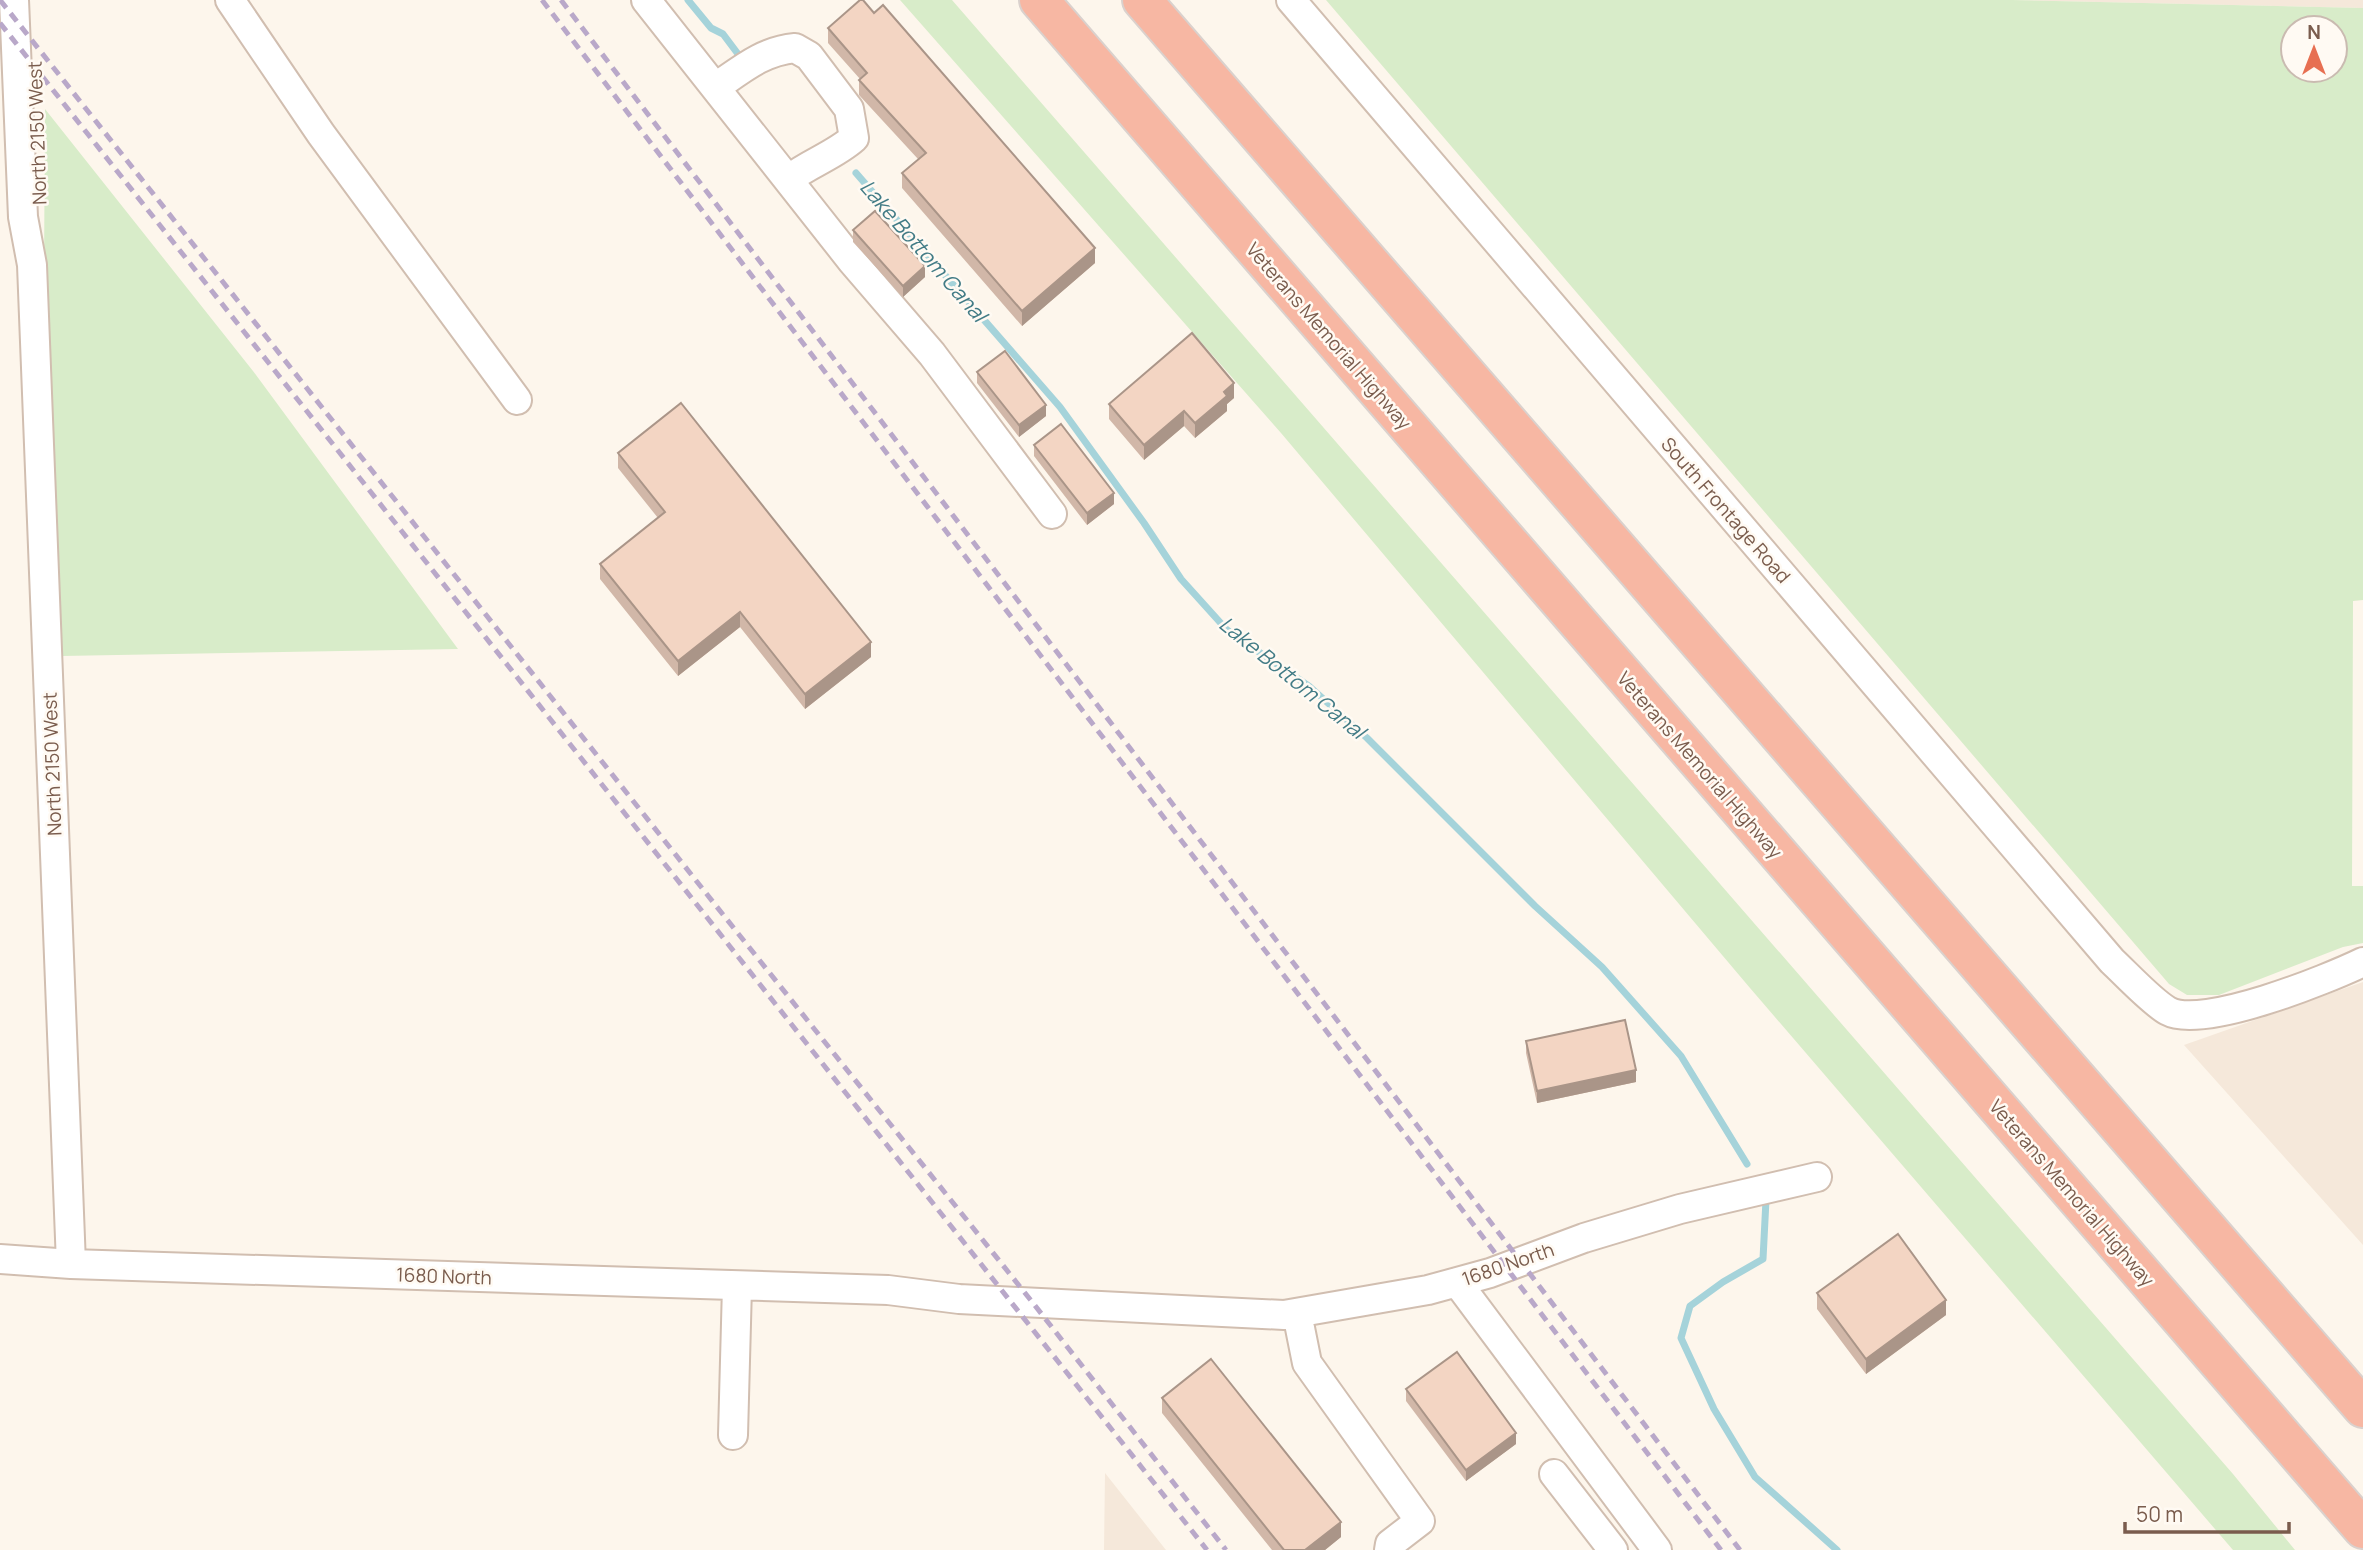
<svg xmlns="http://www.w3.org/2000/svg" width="2363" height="1550" font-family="Manrope,sans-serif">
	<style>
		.residential { fill: #f5e8da }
		.green { fill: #d8ecc9; fill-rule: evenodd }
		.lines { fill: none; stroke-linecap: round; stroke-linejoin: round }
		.stream { stroke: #a5d3da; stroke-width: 7 }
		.minor-casing { stroke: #d1beb0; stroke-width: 32 }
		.highway-casing { stroke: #dad1cd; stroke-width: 42 }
		.minor { stroke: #fff; stroke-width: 28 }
		.highway { stroke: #f7b7a3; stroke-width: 38 }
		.rail { stroke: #b9a8c9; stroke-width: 5; stroke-dasharray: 10 7; stroke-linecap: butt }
		.wall { fill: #d1b7a8 }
		.shaded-wall { fill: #aa9588 }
		.building { fill: #f3d5c3; stroke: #aa9588; stroke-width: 2 }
		.labels { text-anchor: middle; stroke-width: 5; stroke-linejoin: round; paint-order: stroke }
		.street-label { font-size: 19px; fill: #7a5c4d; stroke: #fffaf3 }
		.water-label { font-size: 21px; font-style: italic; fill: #437c86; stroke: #fffaf3 }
	</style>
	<rect width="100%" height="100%" fill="#fdf6ec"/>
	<!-- residential -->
	<path class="residential" d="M2012,0H2363V8Z
		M2363,982V1245L2184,1045Z
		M1105,1473L1166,1550H1104Z"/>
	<!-- green -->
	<path class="green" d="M900,0H952L1986,1190L2233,1474L2295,1550H2233L1750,988L1281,433Z
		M1326,0H2012L2363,8V600L2353,601L2352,886H2363V943L2343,947L2219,995H2187L2169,984ZM2293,28H2335V70H2293Z
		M45,109L253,371L458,649L62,656L44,272Z"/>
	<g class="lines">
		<!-- stream -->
		<path class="stream" d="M688,0L711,28L723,34L738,54
			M856,173L1060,407L1144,523L1181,579L1227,630L1310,687L1367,738L1535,906L1602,967L1681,1056L1747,1164
			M1766,1200L1763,1259L1723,1282L1690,1306L1681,1338L1714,1409L1755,1477L1837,1550"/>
		<defs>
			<path id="minor" d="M14,0L23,217L32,265L71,1264
				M230,0L321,134L517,400
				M646,0L852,261L932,354L1052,514
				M1291,0L2112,961C2126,974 2153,1003 2168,1011C2202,1030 2328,979 2363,962
				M716,87C742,69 763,51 795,48L809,56L849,109L854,138C835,155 810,163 789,179
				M0,1259L71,1264L888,1290L959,1299L1284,1315L1428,1290L1490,1273L1584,1238L1680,1209L1817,1177
				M1457,1282L1657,1550
				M1297,1313L1307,1363L1420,1521L1390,1544L1389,1550
				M733,1435L737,1286
				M1554,1474L1613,1550"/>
			<path id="highway" d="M1039,0L2363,1529
				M1142,0L2363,1408"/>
		</defs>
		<!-- minor casing -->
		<use href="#minor" class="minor-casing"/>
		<!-- highway casing -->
		<use href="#highway" class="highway-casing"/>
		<!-- minor -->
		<use href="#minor" class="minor"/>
		<!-- highway -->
		<use href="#highway" class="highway"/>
		<!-- rail -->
		<path class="rail" d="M0,0L713,902L1033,1303L1226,1550
			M542,0L1721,1550
			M561,0L1740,1550
			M0,23L1207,1550"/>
	</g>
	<!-- wall -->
	<path class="wall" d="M828,28L1095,263L1022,326L902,188V173L918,159L859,95V80L860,79L828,43Z
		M853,230L925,277L903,297L853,242Z
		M977,372L1046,416L1019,437L977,383Z
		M1234,398L1227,404V411L1195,438L1184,426L1144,460L1109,419V404Z
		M1034,445L1114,504L1087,525L1034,456Z
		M618,453L871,657L805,709L740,627L678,676L600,579V564L658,518L618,468Z
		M1526,1041L1636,1082L1537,1103L1526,1053Z
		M1817,1293L1946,1315L1866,1374L1817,1309Z
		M1406,1389L1516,1444L1466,1481L1406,1401Z
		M1162,1398L1341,1537L1325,1550H1272L1162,1413Z"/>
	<!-- shaded-wall -->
	<path class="shaded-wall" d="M1095,248V263L1022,326V311Z
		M925,266V277L903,297V286Z
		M1234,383V398L1227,404V411L1195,438V423L1224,392Z
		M1046,405V416L1019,437V425Z
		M1184,411V426L1144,460V445Z
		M1114,493V504L1087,525V513Z
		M740,612V627L678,676V661Z
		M871,642V657L805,709V694Z
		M1636,1070V1082L1537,1103V1091Z
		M1946,1300V1315L1866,1374V1359Z
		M1516,1433V1444L1466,1481V1470Z
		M1341,1522V1537L1325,1550H1305Z"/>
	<!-- building -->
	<path class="building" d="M860,0H863L874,13L883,5L1095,248L1022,311L902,173L926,153L859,80L867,73L828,28Z
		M875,211L925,266L903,286L853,230Z
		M1192,333L1234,383L1224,392L1227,396L1195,423L1184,411L1144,445L1109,404Z
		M1005,351L1046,405L1019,425L977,372Z
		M681,403L871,642L805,694L740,612L678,661L600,564L665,512L618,453Z
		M1061,424L1114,493L1087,513L1034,445Z
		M1625,1020L1636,1070L1537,1091L1526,1041Z
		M1898,1234L1946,1300L1866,1359L1817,1293Z
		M1457,1352L1516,1433L1466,1470L1406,1389Z
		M1211,1359L1341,1522L1305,1550H1284L1162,1398Z"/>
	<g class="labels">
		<!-- street labels -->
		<g class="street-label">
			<text transform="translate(37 133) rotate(-92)" y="7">North 2150 West</text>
			<text transform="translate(1329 336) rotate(49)" y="7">Veterans Memorial Highway</text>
			<text transform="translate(1726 510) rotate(49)" y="7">South Frontage Road</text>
			<text transform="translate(52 764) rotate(-92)" y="7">North 2150 West</text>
			<text transform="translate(1700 765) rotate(49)" y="7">Veterans Memorial Highway</text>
			<text transform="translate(2072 1193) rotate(49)" y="7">Veterans Memorial Highway</text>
			<text transform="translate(1508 1264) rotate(-19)" y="7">1680 North</text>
			<text transform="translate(444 1276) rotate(2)" y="7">1680 North</text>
		</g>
		<!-- water labels -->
		<g class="water-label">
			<text transform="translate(923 251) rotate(49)" y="7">Lake Bottom Canal</text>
			<text transform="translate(1292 678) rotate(39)" y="7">Lake Bottom Canal</text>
		</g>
	</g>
	<!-- north arrow -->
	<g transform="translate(2314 49)"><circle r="33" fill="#fffaf3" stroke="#cabbb1" stroke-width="2"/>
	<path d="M0-5L12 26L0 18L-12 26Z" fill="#e76f51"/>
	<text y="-10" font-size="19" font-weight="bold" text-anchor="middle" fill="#7a5c4d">N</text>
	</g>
	<!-- scale -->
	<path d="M2125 1522v10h164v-10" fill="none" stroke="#7a5c4d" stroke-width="3.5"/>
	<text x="2136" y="1522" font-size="21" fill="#7a5c4d" stroke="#fffaf3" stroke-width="5" paint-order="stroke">50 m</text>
</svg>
